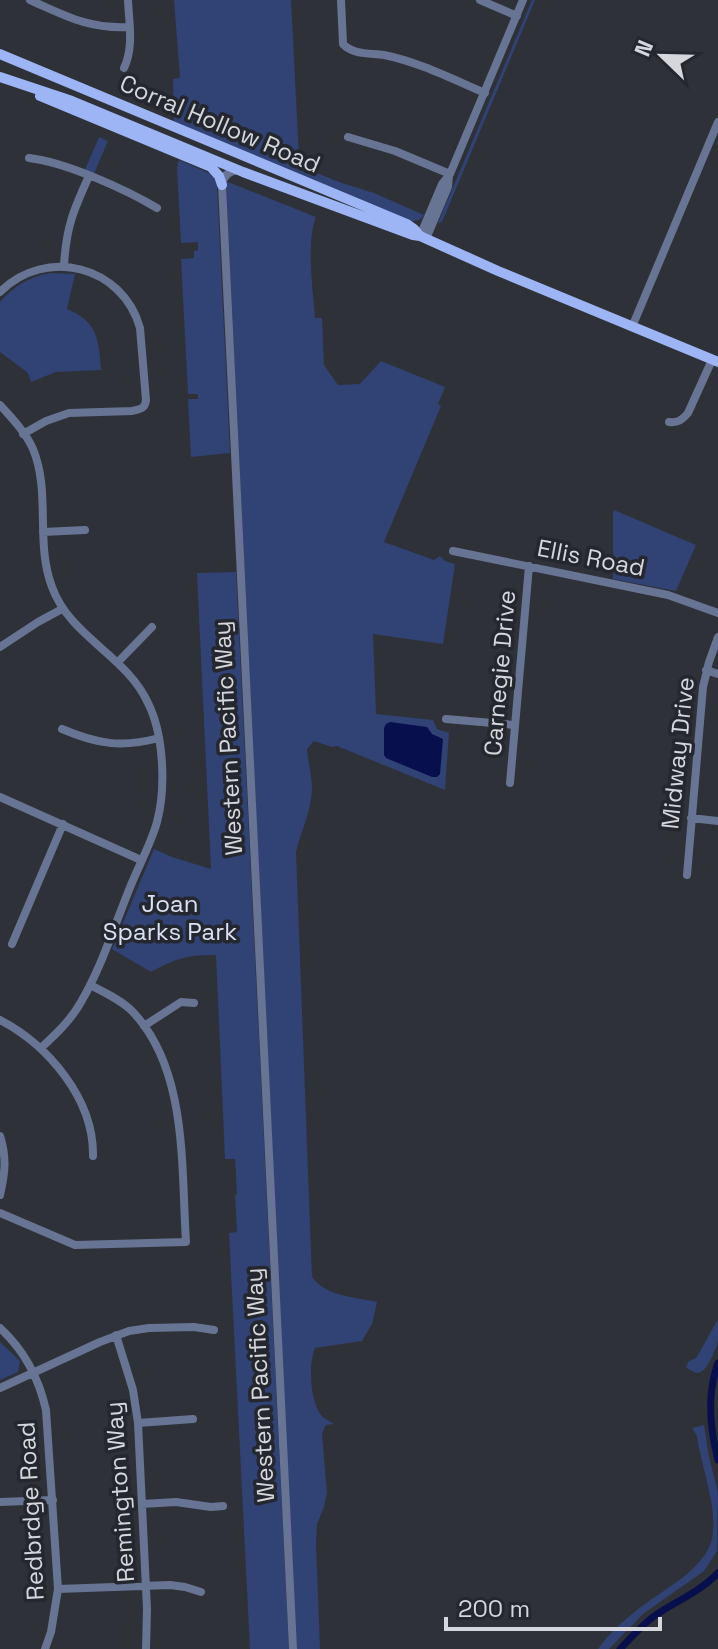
<svg xmlns="http://www.w3.org/2000/svg" width="718" height="1649" font-family="'Space Grotesk',sans-serif">
	<style>
		.green { fill: #314274 }
		.water { fill: #070f4d }
		.lines { fill: none; stroke-linecap: round; stroke-linejoin: round }
		.canal { stroke: #070f4d; stroke-width: 7 }
		.minor { stroke: #687493; stroke-width: 8 }
		.major { stroke: #9db5f5; stroke-width: 10 }
		.labels { text-anchor: middle; stroke-width: 7; stroke-linejoin: round; paint-order: stroke }
		.street-label { font-size: 24px; fill: #d5d7dc; stroke: #25272e }
		.park-label { font-size: 24px; fill: #d9e1f5; stroke: #25272e }
	</style>
	<rect width="100%" height="100%" fill="#2e3138"/>
	<!-- green -->
	<path class="green" d="M174,0H291L299,156H306L307,169L339,182L374,193L424,215C421,220 417,221 411,221L174,122L173,79L180,78Z
		M532,0H535L442,222L439,223H438Z
		M99,137L108,141L93,176L84,172Z
		M179,160L213,175L217,185L230,453L191,457L188,399H198V394H188L181,259L194,258V251L198,250V242L181,243L177,168Z
		M228,182L316,217C306,242 313,290 315,318H322L324,365L338,385L360,384L381,361L445,387L438,404L441,406L384,542L434,560L440,556L445,561L455,564L443,644L373,634L376,714L433,720L437,729L449,733L445,790L337,746L332,747L314,741L307,749C308,762 312,775 312,788C312,810 301,831 296,852L312,1277C325,1296 355,1297 377,1302L372,1324L362,1341L315,1348C308,1364 310,1405 323,1417C327,1420 331,1422 334,1424L326,1425L322,1433L327,1493L324,1507L317,1524L316,1545L320,1649H296L226,183Z
		M50,273L75,274L67,309C98,322 99,340 101,370L56,372L31,382L28,373L0,352V302C14,286 29,277 50,273Z
		M614,510L696,545L676,591L613,579V512Z
		M236,572L289,1649H250L229,1233L237,1232L235,1195L237,1194L235,1159H225L216,955C190,954 173,959 151,972L112,949L154,849L172,857L211,869L197,573Z
		M718,1319C718,1326 718,1333 718,1340C717,1347 714,1352 711,1359C704,1372 699,1378 686,1367L689,1361L696,1358L699,1353Z
		M0,1342L20,1361L18,1372L0,1380Z
		M704,1425L709,1457L718,1493L717,1551L704,1571L643,1614L609,1649H598C608,1634 623,1621 637,1610C661,1590 710,1568 713,1533C716,1501 701,1467 697,1436L692,1428Z"/>
	<!-- water -->
	<path class="water" d="M390,722L427,727L432,734L443,739L440,774L437,777H432L386,758L384,755V728L386,724Z"/>
	<g class="lines">
		<!-- canal -->
		<path class="canal" d="M718,1363C707,1393 710,1429 718,1460
			M620,1649C631,1638 641,1626 653,1617C674,1602 700,1592 718,1573"/>
		<!-- minor -->
		<path class="minor" d="M30,0C66,16 89,29 129,27
			M341,0L343,44C353,55 370,53 384,55C419,62 452,79 485,93
			M480,0L517,16
			M124,68C134,47 129,23 128,0
			M348,137L395,151L450,174
			M29,158C65,162 125,189 157,208
			M238,170C228,171 223,176 222,185L293,1649
			M420,236L442,184L450,174L523,0
			M426,239L448,187L449,175
			M64,266C66,228 73,211 89,176
			M0,292C46,246 123,266 140,328L146,400C145,409 140,409 132,411L69,413L46,421L23,434
			M632,327L718,122
			M0,405C12,418 26,433 33,449C51,492 35,543 52,587C70,637 126,655 148,703C164,735 166,788 157,822C151,844 137,869 129,890C114,927 101,968 81,1002C71,1020 56,1034 41,1048
			M669,422C678,423 682,420 688,413L712,360
			M43,532L85,530
			M453,551L668,595L718,613
			M0,647L38,622L62,609
			M118,662L152,627
			M706,670L718,674
			M446,719L515,725
			M62,729C97,744 121,748 159,738
			M510,783L529,566
			M0,797L141,860
			M691,818L718,821
			M687,875L703,687L709,662L718,637
			M12,944L63,824
			M0,1020C48,1045 94,1099 93,1156
			M144,1026L181,1002L194,1003
			M0,1136C7,1158 5,1173 0,1195
			M0,1213L75,1245L186,1242C181,1167 188,1069 132,1011C121,1000 104,992 90,985
			M0,1328C24,1350 39,1379 46,1410L58,1589L51,1632L45,1649
			M116,1335L133,1390L138,1423L147,1609L146,1649
			M0,1388L100,1342L129,1331L149,1328L194,1327L214,1330
			M138,1423L193,1419
			M0,1502L53,1500
			M142,1504L176,1502L211,1507L223,1506
			M58,1589L170,1585L185,1587L201,1592"/>
		<!-- major -->
		<path class="major" d="M0,54L407,224L414,229L420,236
			M0,77L72,101L243,172L413,235L420,236L498,271L718,362
			M40,96L211,167L219,176L222,185"/>
	</g>
	<g class="labels">
		<!-- street labels -->
		<g class="street-label">
			<text transform="translate(220 124) rotate(23)" y="8">Corral Hollow Road</text>
			<text transform="translate(591 558) rotate(11)" y="8">Ellis Road</text>
			<text transform="translate(500 673) rotate(-85)" y="8">Carnegie Drive</text>
			<text transform="translate(228 738) rotate(-93)" y="8">Western Pacific Way</text>
			<text transform="translate(678 753) rotate(-84)" y="8">Midway Drive</text>
			<text transform="translate(260 1385) rotate(-93)" y="8">Western Pacific Way</text>
			<text transform="translate(120 1492) rotate(-94)" y="8">Remington Way</text>
			<text transform="translate(31 1511) rotate(-93)" y="8">Redbrdge Road</text>
		</g>
		<!-- park labels -->
		<g class="park-label">
			<text x="170" y="912">Joan<tspan x="170" dy="28">Sparks Park</tspan></text>
		</g>
	</g>
	<!-- north arrow -->
	<g transform="translate(662 56) rotate(293)" stroke="#25272e" stroke-width="6" paint-order="stroke">
	<path d="M0-6L14 30L0 20L-14 30Z" fill="#d5d7dc"/>
	<text y="-12" font-size="22" font-weight="bold" text-anchor="middle" fill="#d5d7dc">N</text>
	</g>
	<!-- scale -->
	<path d="M446 1617v12h214v-12" fill="none" stroke="#d5d7dc" stroke-width="4"/>
	<text x="458" y="1617" font-size="24" fill="#d5d7dc" stroke="#25272e" stroke-width="6" paint-order="stroke">200 m</text>
</svg>
